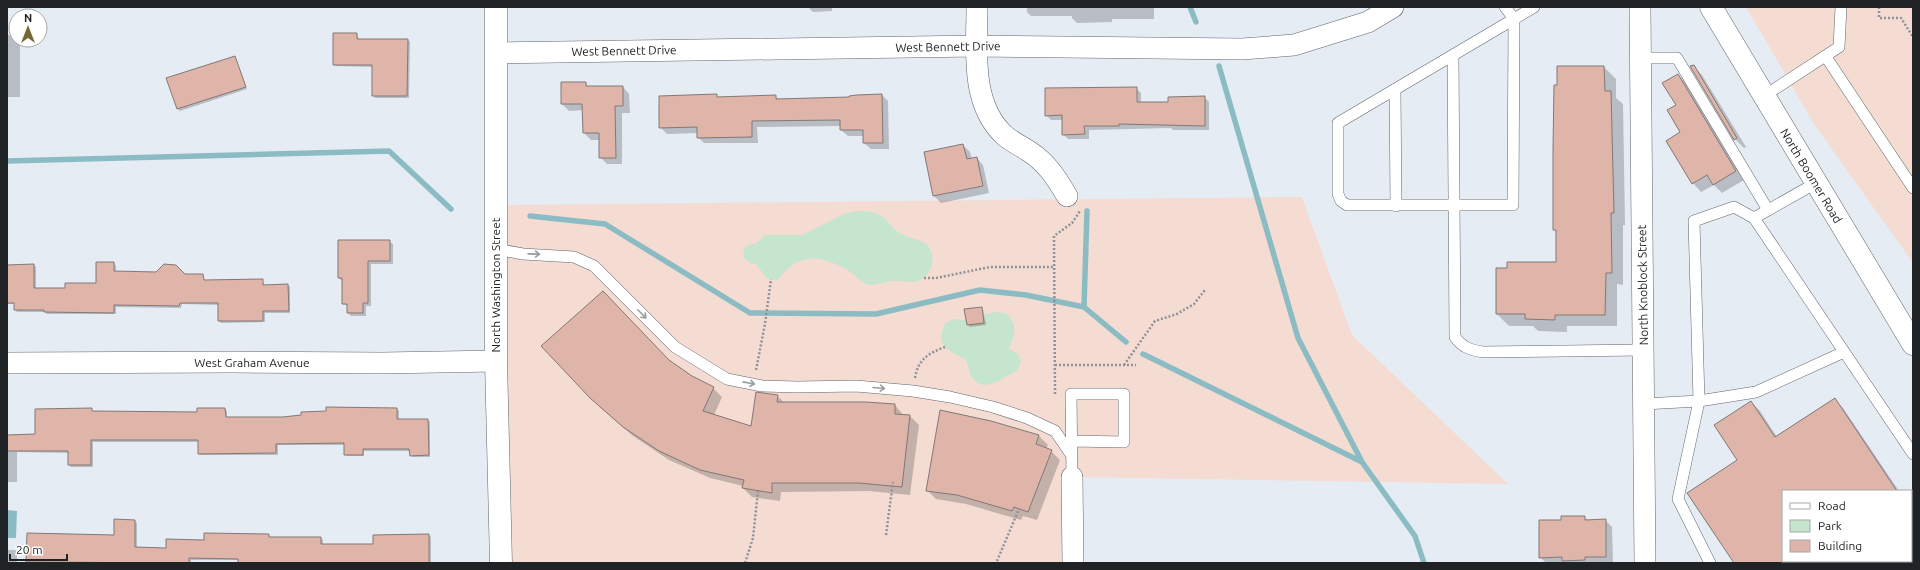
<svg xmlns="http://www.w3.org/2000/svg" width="1920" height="570" font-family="Ubuntu,sans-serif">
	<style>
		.education { fill: #f4dcd3 }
		.green { fill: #c5e5ce }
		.water { fill: #8bbcc3 }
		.shadow { fill: #0003 }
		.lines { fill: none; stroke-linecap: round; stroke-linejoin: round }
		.stream { stroke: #8bbcc3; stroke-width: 5.5 }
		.building { fill: #dfb5aa; stroke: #827875 }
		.lane-casing { stroke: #60656c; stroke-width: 12 }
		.street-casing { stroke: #60656c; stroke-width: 22 }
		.secondary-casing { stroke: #60656c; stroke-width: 23 }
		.path { stroke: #8e9298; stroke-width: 2.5; stroke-dasharray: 2 2; stroke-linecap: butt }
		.lane { stroke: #fff; stroke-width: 11 }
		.street { stroke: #fff; stroke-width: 21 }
		.secondary { stroke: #fff; stroke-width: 22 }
		.oneway { stroke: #9b9c9d }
		.labels { text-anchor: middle; stroke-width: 3; stroke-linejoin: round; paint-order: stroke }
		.street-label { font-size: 12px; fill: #202325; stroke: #fff }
	</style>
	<rect width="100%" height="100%" fill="#e6ecf4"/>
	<!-- education -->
	<path class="education" d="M1746,7H1913V263L1814,124Z
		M1302,197L1352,335L1508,484L1070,477V563H499V205Z"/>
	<!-- green -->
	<path class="green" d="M857,211C865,211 871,211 878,214C887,218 892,229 901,234C912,240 929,239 932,254C935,268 925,282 911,282C905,282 899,280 893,281C885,281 877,286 869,285C860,283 857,275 849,271C822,255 798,251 778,280L767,279L756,264H751L744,258C742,250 746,243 755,244L765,235H802L846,213Z
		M995,312L1006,313C1018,325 1015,334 1009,349L1018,354L1021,363L1017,371C1003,376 985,396 972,377C969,373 968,365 966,360C949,349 934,348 945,323L954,319L965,320Z"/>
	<!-- water -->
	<path class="water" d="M7,510L17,511L16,538H7Z"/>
	<!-- shadow -->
	<path class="shadow" d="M808,7H841H832V11L813,12Z
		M1027,7H1154V19H1112V22L1077,23L1072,18V16H1031L1027,12Z
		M357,34L359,40H408L410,42L409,98H375L373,95V67L336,66L334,64Z
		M7,35H16V40H20V97H7Z
		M235,57L247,89L180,111L178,109L168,79Z
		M1693,66L1702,75L1746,147L1744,148L1735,139L1692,67Z
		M1604,67L1616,79V98L1623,104L1625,225H1623V285L1617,284V326H1567V332L1538,331L1533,326H1509L1497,314L1557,263V233L1554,229Z
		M1678,75L1687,84L1744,180L1722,193L1714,185L1701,192L1693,183L1677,105Z
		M585,83L589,87H623L629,94L630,113H622V164H607L600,157V140H591L584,133V110L569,111L562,104Z
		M1136,88L1141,93V103H1169L1204,97L1209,102V130H1173L1171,128L1089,130V139H1068L1063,134V120H1051L1046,115Z
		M716,95L719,98L775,96L779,100L851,98L882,95L888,101L889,149H871L864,143V136H848L841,130V126L757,127L758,143H704L698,137V133L667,134L660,127Z
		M963,145L970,152L972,159L977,158L983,165L989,193L941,203L934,196Z
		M389,241L393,244V264H371V306H366V316H351L348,313V307L343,303V282L339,278Z
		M97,263H114L116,266V272L203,275L205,281L262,280L265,286L288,285L290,287V313H265V322L221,323L219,321V305L182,304L181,308L116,307V314H47L45,312H17L15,310V304H7V266L34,265L36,267V289H66L97,284Z
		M981,308L983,310L986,325L970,327L968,325Z
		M670,362L691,377L713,388L722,397L714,415L752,427L777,396L785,403L895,405L904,416H910L919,425L910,495L869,491L781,492L780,501L752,497L743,488V486L710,478L669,460L633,436L600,407Z
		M1834,399L1843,408L1899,491H1783V561H1911V501L1913,503V563H1735L1738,461L1751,402L1760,411L1777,437Z
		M91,409L93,412L198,413L225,409L227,411V418H283L397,409L399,411V420H428L430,422V457H413L410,451H364V456H347L345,454V445H278V455H201L199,453V442H93V467H71L69,465V453L17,452V482H7V436L36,435Z
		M1039,436L1048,445L1046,449L1051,451L1060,460L1037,520L1023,516L1021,520L966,504L936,499L927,490Z
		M1584,517L1588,521L1605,520L1612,527L1613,563H1546L1540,557L1562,521Z
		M115,520L135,521L137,523V548L167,549L205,541L269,535L271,538H321L323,540V545H374L429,535L431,537V563H239V560H191V563H29L27,561L115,536Z
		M7,550H15L17,552V563H7Z"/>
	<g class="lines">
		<!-- stream -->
		<path class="stream" d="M1190,7L1196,22
			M1219,66L1298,338L1362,462L1415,536L1424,563
			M7,161L389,151L451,209
			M1087,211L1084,307L1126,342
			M530,216L605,224L750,313L876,314L980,290L1026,295L1084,307
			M1143,354L1362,462"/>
	</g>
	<!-- building -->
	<path class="building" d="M333,33H357V39H408L407,96H372V65H333Z
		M235,56L246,87L177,109L166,78Z
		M1694,65L1737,138L1734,140L1690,66Z
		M1557,66H1604L1605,91H1611L1614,213H1611L1612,273H1606L1605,315H1555V320L1525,319V314H1496V268H1507V262H1556V230H1553V148L1554,85H1557Z
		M1678,74L1736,171L1713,185L1707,175L1692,184L1666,141L1680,132L1667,110L1676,105L1662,83Z
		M561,82H586V86H623V106H615L616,158H599V133H583L582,104H561Z
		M1137,87V102H1168V97L1205,96V126L1119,124V126H1084L1085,134L1062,135V115L1045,116V88Z
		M717,94V97L776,95V99L849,97V96L857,95L882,94L883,143H863V130H840V120L752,121V137L697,138V127L659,128V96Z
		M963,144L967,159L977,157L983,186L933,196L924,152Z
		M338,240H390V261H368V303H363V313H347V304H342V278H338Z
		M96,262H114V271L156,272L164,264L176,265L185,274H203L204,280L263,279V285L288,284L289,311H263V321H218V303H180L179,306L114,305V313L44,312V310H14V303H7V265L34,264V288H65V283H96Z
		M603,291L669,360L692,376L714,387L703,411L751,426L756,392L778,395L777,402H865L895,404V414L910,415L902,487L859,483H772V493L742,488L744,480L700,470L659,451L623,427L590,398L541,346Z
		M982,307L984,323L967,325L964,309Z
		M1835,398L1897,491H1783V563H1734L1687,493L1737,460L1714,425L1751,401L1775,437Z
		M326,407L397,408V419H428L429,455L410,456L409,449H363V455H344V443L276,444V453L198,454V440H91V465H68V451H7V435L35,434V409L92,408V411L197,412V408H225L226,417H283L301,415V412L326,411Z
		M940,410L991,421L1039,435L1036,444L1052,450L1028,512L1014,507L1012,511L957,495L926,491Z
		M1561,516H1585V520L1606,519V557H1585V560L1562,561V557L1539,558V520H1561Z
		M114,519L135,520V547L166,548V539L204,540V533L269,534V537H321V544H373V535L429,534V563H238V559L189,558V563L26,562L27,533L114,535Z"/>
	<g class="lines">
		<defs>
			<path id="lane" d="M1505,7L1514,19L1513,205H1347L1341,201L1338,194V123L1514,19L1534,7
				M1453,55L1455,337C1462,347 1470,350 1483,352L1643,350
				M1826,57L1913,188
				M1640,58H1677L1768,210
				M1395,89L1396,206
				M1764,96L1839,47L1841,7
				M1816,183L1754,218L1913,454
				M496,249L523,254L574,257L594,266L675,347L727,379L762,386L797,387L856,386L913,391L950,397L993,407L1027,418L1055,431L1072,456
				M1644,404L1699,401L1694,221L1734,207L1754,218
				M1072,441L1124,442V394H1071L1072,477
				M1710,563L1678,499L1699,401L1756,392L1844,352"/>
			<path id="street" d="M977,7C977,50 970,103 1004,135C1012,142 1021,146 1030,152C1047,163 1057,179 1067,196
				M1640,7L1645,563
				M496,53L977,46L1242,49L1294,45L1368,22L1393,7
				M7,363L231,362L383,363L496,361
				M1072,477L1073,563"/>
			<path id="secondary" d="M496,7V361L501,563
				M1711,7L1913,344"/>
		</defs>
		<!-- lane casing -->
		<use href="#lane" class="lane-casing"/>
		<!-- street casing -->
		<use href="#street" class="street-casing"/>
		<!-- secondary casing -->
		<use href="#secondary" class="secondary-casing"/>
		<!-- path -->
		<path class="path" d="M1879,7V18H1901L1913,37
			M924,278H936L990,267H1054
			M1055,365H1136
			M1124,365L1155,321L1177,314L1194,304L1205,290
			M756,370L765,324L771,279
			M915,378C918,359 929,353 945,347
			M1055,394L1054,236L1072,223L1080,211
			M886,535L893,482
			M997,561L1019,509
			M745,563L753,538L758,491"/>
		<!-- lane -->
		<use href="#lane" class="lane"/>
		<!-- street -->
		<use href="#street" class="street"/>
		<!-- secondary -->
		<use href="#secondary" class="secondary"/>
	</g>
	<!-- one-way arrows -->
	<defs><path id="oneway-shaft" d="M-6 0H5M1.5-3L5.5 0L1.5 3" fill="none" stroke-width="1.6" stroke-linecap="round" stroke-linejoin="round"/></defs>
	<g class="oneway">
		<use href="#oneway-shaft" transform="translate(534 254) rotate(1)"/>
		<use href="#oneway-shaft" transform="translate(642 314) rotate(45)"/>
		<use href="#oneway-shaft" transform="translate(749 383) rotate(11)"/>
		<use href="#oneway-shaft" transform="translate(879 388) rotate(5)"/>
	</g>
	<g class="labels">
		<!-- street labels -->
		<g class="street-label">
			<text transform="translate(948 47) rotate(-1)" y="4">West Bennett Drive</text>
			<text transform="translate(624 51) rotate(-1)" y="4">West Bennett Drive</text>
			<text transform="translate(1811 176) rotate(59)" y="4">North Boomer Road</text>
			<text transform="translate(496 285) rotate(-90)" y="4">North Washington Street</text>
			<text transform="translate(1643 285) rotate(-91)" y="4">North Knoblock Street</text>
			<text x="252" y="367">West Graham Avenue</text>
		</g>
	</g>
	<!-- border -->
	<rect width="1920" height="570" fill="none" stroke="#202325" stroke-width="16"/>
	<!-- legend -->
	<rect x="1782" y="490" width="130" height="72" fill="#ffffff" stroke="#a6a7a8"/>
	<rect x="1790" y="503" width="20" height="6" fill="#ffffff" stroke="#a6a7a8"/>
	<text x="1818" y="510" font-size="12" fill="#202325">Road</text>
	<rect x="1790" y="520" width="20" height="12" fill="#c5e5ce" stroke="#a6a7a8"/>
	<text x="1818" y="530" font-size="12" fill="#202325">Park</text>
	<rect x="1790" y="540" width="20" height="12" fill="#dfb5aa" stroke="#a6a7a8"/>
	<text x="1818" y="550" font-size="12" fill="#202325">Building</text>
	<!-- north arrow -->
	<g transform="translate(28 28)"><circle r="19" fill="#ffffff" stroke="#a6a7a8"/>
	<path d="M0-3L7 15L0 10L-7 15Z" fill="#746835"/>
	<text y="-6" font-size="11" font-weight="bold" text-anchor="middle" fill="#202325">N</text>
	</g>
	<!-- scale -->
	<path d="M10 554v6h57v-6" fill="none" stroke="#202325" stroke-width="2"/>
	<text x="16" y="554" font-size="12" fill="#202325" stroke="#ffffff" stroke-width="3" paint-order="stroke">20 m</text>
</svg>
